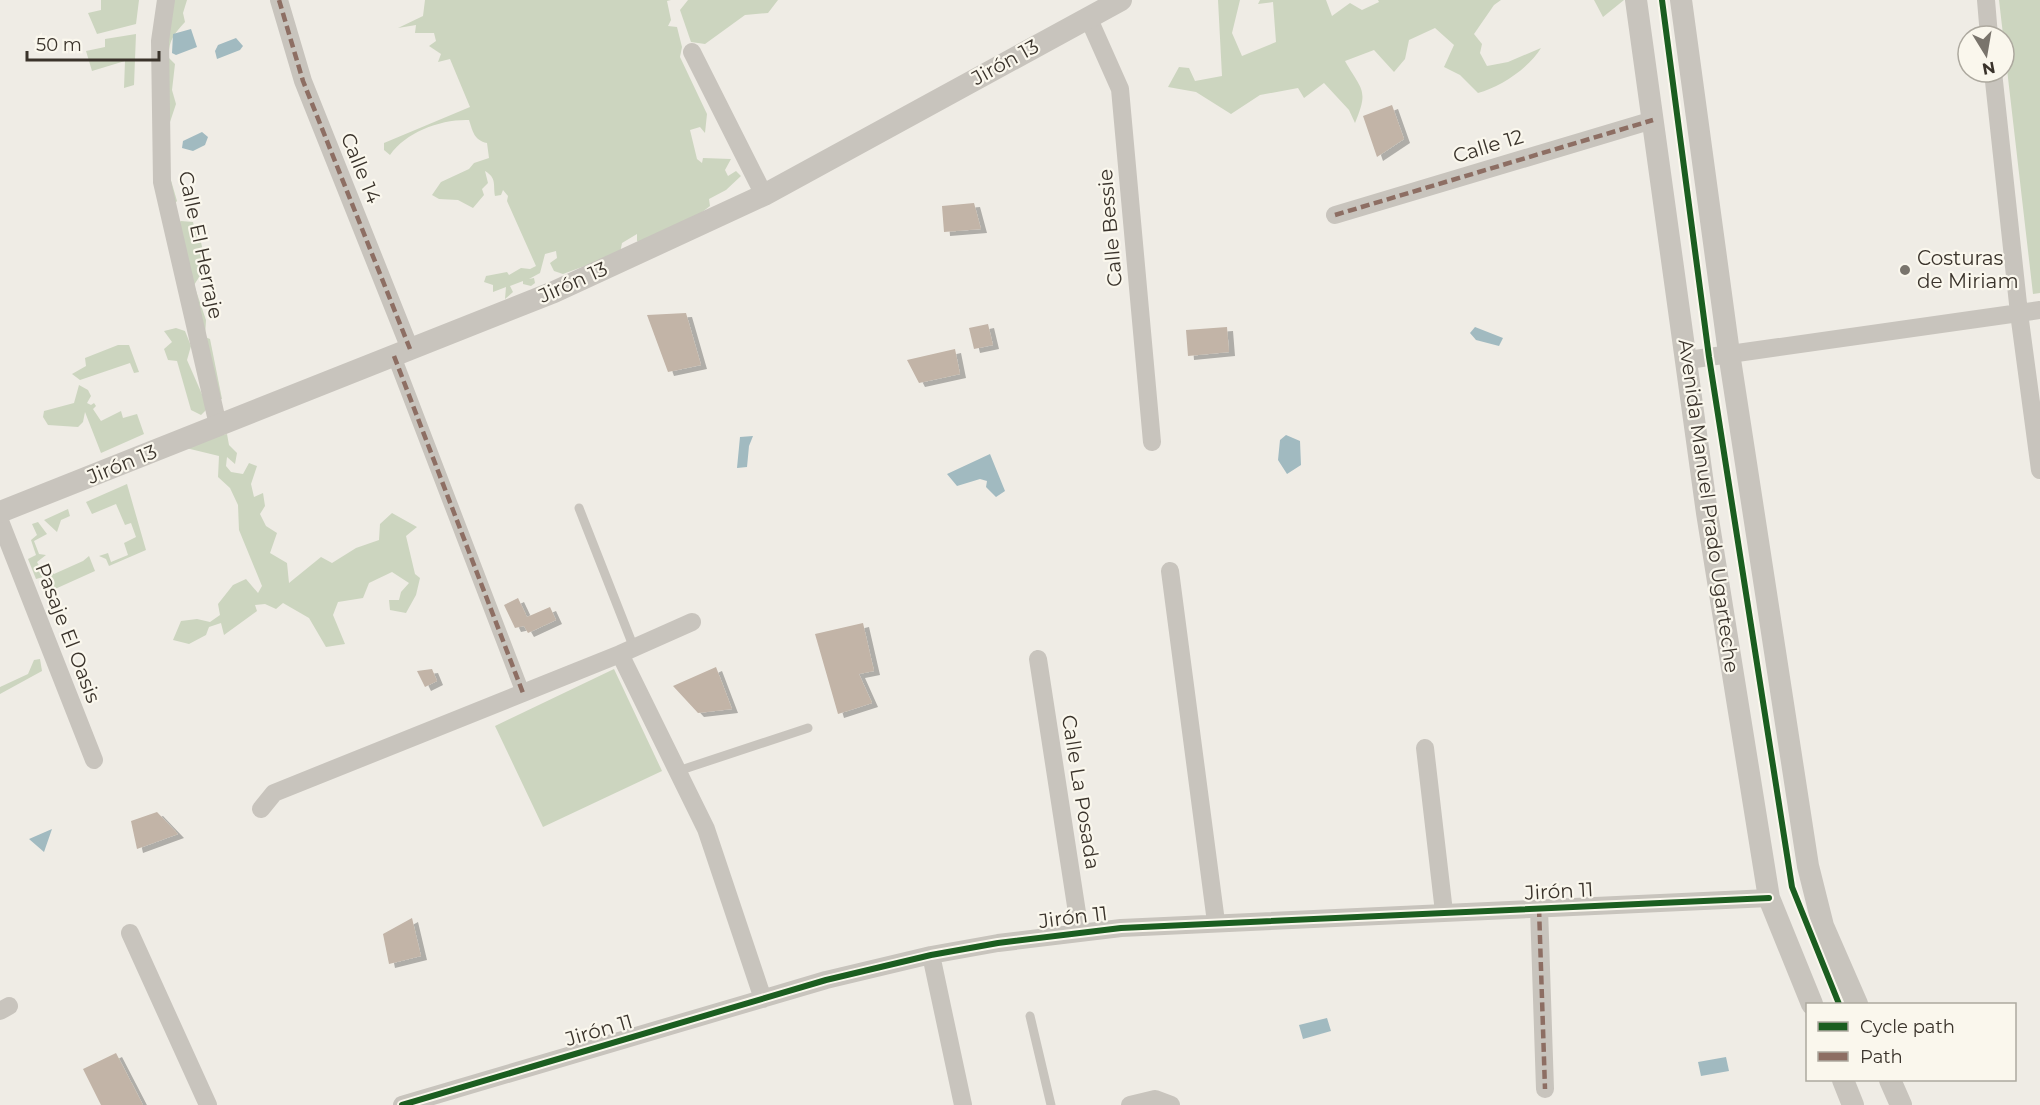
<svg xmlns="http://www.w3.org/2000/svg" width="2040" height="1105" font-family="Montserrat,sans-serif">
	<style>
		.green { fill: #ccd5bf }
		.water { fill: #a1bac0 }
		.building { fill: #c2b4a7; filter: url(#shadow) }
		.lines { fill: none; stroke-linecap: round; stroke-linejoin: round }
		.service { stroke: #c8c4bd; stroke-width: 9 }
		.pedestrian { stroke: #c8c4bd; stroke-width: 14 }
		.minor { stroke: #c8c4bd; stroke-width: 18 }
		.tertiary { stroke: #c8c4bd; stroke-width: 22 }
		.quiet { stroke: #8d6e63; stroke-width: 4.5; stroke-dasharray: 9 4.5; stroke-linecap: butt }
		.cycleway-casing { stroke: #faf7ed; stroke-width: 10 }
		.cycleway { stroke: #1b5e20; stroke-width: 6 }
		.poi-dot { fill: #79746c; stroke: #faf7ed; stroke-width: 2 }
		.labels { text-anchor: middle; stroke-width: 4.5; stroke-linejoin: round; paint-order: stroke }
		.street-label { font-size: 20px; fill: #3a332b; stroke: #faf7ed }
		.poi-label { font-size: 20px; fill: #3a332b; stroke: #faf7ed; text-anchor: start }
	</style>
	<defs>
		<filter id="shadow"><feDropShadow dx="6" dy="4" stdDeviation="0" flood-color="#0004"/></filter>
	</defs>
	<rect width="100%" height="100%" fill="#efece5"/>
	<!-- green -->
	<path class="green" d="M101,0H139L136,24L97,34L88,13L101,10Z
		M172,0H187L183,13L185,22C174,34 168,41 169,58L175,64L172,90L176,104L168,128L170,177L177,201L171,208L163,40Z
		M425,0H671L667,1L671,20L668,26L677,27L682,47L680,57L707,114L705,133L700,127L690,130L697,159L702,163L703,158L731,159L725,170L728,176L736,171L741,176L726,190L709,199L710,206L687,224L644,245L637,241V234L622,243L620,253L563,274L554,271L550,263L557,258L556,251L545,254L540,273L529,279L534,278L535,283L531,286L523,284V281L510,286L513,292L505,299L506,287L493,292V285L484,282L486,276L507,272L509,275L521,268L530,269L536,266L507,201L508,196L503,190L501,195L495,196C493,185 497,178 485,171L488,183L482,189L484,195L473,208L458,200L439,199L432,195L441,182L469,169L474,163L489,158L487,143C474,140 473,132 469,120C441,119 406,132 390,155L384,150V143L470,107L450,59L438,62L441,54L429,46L436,41L434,33H415L416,25L398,28L423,16Z
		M688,0H778L768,13L745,15L705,44L691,42L680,10Z
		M1218,0H1240L1232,33L1242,56L1276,42L1273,2L1258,4L1260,0H1326L1332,16L1350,3L1362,10L1379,2L1378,0H1501L1494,5L1474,34L1482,44L1480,53L1487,66L1508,62L1541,48C1529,68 1500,87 1478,93L1460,75L1444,67L1454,45L1435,28L1409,40L1405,59L1394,72L1374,50L1345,61C1362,91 1369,89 1355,123L1349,110L1324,83L1304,98L1298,88L1260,95L1231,114L1196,92L1168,87L1179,67L1189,68L1195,81L1222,76Z
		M1594,0H1624L1603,17Z
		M1999,0H2040V293L2033,294Z
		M136,34L134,85L124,88L125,61L92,71L86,51L105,47V39Z
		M181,221L193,222L195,230L204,227L199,234L205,259L200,262L205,268L194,285L206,320L205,337L210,339L222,399H215L175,225Z
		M176,328L185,331L191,346L187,360L208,408L201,415L191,410L177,361L168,360L164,349L172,342L164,331Z
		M118,345H129L139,372L134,373L130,363L80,380L72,374L86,366L85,358Z
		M79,385L88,390L91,396L87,403L91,405L94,403L96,406L93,409L101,421L121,411L123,418L137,414L144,434L101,453L85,412L83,422L78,427L48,425L43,417L44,411L74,403Z
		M227,434L229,445L237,453L235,464L227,457L226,466L231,472L243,474L249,463L257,466L251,484L254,497L263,493L265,506L260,514L266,526L277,533L270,553L287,563L289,583L321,557L332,563L356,548L379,540L380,524L392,513L417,527L406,536L415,574L420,578L416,595L406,613L390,610L389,600H399L401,592L409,583L392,572L369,583L363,598L338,602L333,615L345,644L326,647L309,618L283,603L276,609L265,604L255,605L257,611L224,635L221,623L209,627L206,635L189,644L173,640L181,621L197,619L210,622L220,615L218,604L233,585L246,579L258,593L262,586L239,530L238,505L230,488L218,477L219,456L186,448L212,437Z
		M127,484L146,550L109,566L106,559L99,556L108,553L111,562L128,555L124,543L136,537L131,523L125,525L116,504L92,514L86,502Z
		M68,509L70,516L61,520L57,532L44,520Z
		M38,522L47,534L34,541L39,554L46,555L37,562L44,575L52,572L54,574L83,561L89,556L95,571L55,589L47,576L36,579L28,559L36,555L31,540L37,535L32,524Z
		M40,659L42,671L0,694V687L28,674L34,660Z
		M614,669L662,771L543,827L495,726Z"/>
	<!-- water -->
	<path class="water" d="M191,29L197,47L176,55L172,53L173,34Z
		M236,38L243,46L240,50L217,59L215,51L218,45Z
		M202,132L208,137L205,145L193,151L182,148L183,141Z
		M1475,327L1503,338L1499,346L1476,340L1470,333Z
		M1286,435L1300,441L1301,465L1287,474L1278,460L1280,440Z
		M753,436L749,446L747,467L737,468L740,437Z
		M990,454L1005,491L996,497L986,487L987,481L980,479L957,486L947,474Z
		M52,829L44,852L29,839Z
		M1327,1018L1331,1031L1303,1039L1299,1025Z
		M1726,1057L1729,1071L1701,1076L1698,1062Z"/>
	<!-- building -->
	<path class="building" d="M1392,105L1404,139L1377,157L1363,116Z
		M974,203L981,229L944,232L942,206Z
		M686,313L701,365L668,372L647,315Z
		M988,324L993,345L974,349L969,328Z
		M1227,327L1229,352L1188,356L1186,330Z
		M955,349L960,374L919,383L907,360Z
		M518,598L527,617L550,607L556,620L528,633L524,626L515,628L504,605Z
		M863,623L874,671L859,674L872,703L838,714L815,634Z
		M716,667L732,709L698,713L673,686Z
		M432,669L437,681L425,687L417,671Z
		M157,812L178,834L137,849L131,821Z
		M412,918L421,956L389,964L383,934Z
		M116,1053L143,1105H101L83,1069Z"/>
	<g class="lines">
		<!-- service -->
		<path class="service" d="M579,508L634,648
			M678,771L808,728
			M1030,1016L1051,1105"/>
		<!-- pedestrian -->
		<path class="pedestrian" d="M394,356L523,693"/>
		<!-- minor -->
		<path class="minor" d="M166,0L160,41L162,182L218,425
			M279,0L303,81L410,349
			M1986,0L1989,36
			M1088,17L1120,89L1152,442
			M692,52L764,195
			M1993,72L2019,313L2040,470
			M1335,215L1653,120
			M1688,360L2040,310
			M0,521L94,760
			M1170,571L1216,922
			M620,654L706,829L763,999
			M1038,659L1080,932
			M1425,748L1444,912
			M261,809L274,793L620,654L692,622
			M1539,908L1545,1089
			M130,933L208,1105
			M931,955L963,1105
			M0,1011L9,1006
			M402,1105L826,980L931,955L998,943L1121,928L1769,898
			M1130,1105L1155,1099L1171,1105"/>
		<!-- tertiary -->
		<path class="tertiary" d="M1636,0L1707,513L1769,898L1812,1004
			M1681,0L1729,353L1808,866L1823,926L1857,1004
			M0,512L554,292L764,195L1121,0
			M1843,1080L1853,1105
			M1890,1080L1901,1105"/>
		<!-- quiet -->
		<path class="quiet" d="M279,0L303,81L410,349
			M1335,215L1653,120
			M394,356L523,693
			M1539,908L1545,1089"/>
		<defs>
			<path id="cycleway" d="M1662,0L1709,357L1792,887L1839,1004
				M402,1105L826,980L931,955L998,943L1121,928L1769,898"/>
		</defs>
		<!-- cycleway casing -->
		<use href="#cycleway" class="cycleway-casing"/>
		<!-- cycleway -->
		<use href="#cycleway" class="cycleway"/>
	</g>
	<!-- markers -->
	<circle class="poi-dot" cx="1905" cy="270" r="6"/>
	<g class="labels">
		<!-- street labels -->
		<g class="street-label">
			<text transform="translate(1005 62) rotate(-29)" y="7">Jirón 13</text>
			<text transform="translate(1488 146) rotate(-17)" y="7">Calle 12</text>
			<text transform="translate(361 168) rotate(68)" y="7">Calle 14</text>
			<text transform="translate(1110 228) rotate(-95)" y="7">Calle Bessie</text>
			<text transform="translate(201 245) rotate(78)" y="7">Calle El Herraje</text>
			<text transform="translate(573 282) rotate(-24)" y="7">Jirón 13</text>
			<text transform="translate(122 464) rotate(-22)" y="7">Jirón 13</text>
			<text transform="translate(1709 506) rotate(82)" y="7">Avenida Manuel Prado Ugarteche</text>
			<text transform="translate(68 633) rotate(69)" y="7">Pasaje El Oasis</text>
			<text transform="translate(1081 792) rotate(81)" y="7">Calle La Posada</text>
			<text transform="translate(1559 891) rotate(-3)" y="7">Jirón 11</text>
			<text transform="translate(1073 917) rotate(-7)" y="7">Jirón 11</text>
			<text transform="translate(599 1030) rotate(-16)" y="7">Jirón 11</text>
		</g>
		<!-- poi labels -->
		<g class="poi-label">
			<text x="1917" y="265">Costuras<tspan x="1917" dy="23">de Miriam</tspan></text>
		</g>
	</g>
	<!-- legend -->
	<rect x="1806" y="1003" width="210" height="78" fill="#faf7ed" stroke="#ada99f" stroke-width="1.5"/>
	<rect x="1818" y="1022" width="30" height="9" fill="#1b5e20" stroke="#ada99f" stroke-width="1.5"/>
	<text x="1860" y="1033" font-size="18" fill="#3a332b">Cycle path</text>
	<rect x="1818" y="1052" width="30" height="9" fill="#8d6e63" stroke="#ada99f" stroke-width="1.5"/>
	<text x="1860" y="1063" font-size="18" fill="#3a332b">Path</text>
	<!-- north arrow -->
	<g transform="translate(1986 54) rotate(169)"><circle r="28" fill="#faf7ed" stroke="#ada99f" stroke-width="1.5"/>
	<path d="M0-4.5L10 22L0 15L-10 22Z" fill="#79746c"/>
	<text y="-9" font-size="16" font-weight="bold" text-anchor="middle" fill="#3a332b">N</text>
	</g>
	<!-- scale -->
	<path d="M27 51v9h132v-9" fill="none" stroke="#3a332b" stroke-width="3"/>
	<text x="36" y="51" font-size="18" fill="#3a332b" stroke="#faf7ed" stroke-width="4.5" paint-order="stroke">50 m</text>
</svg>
